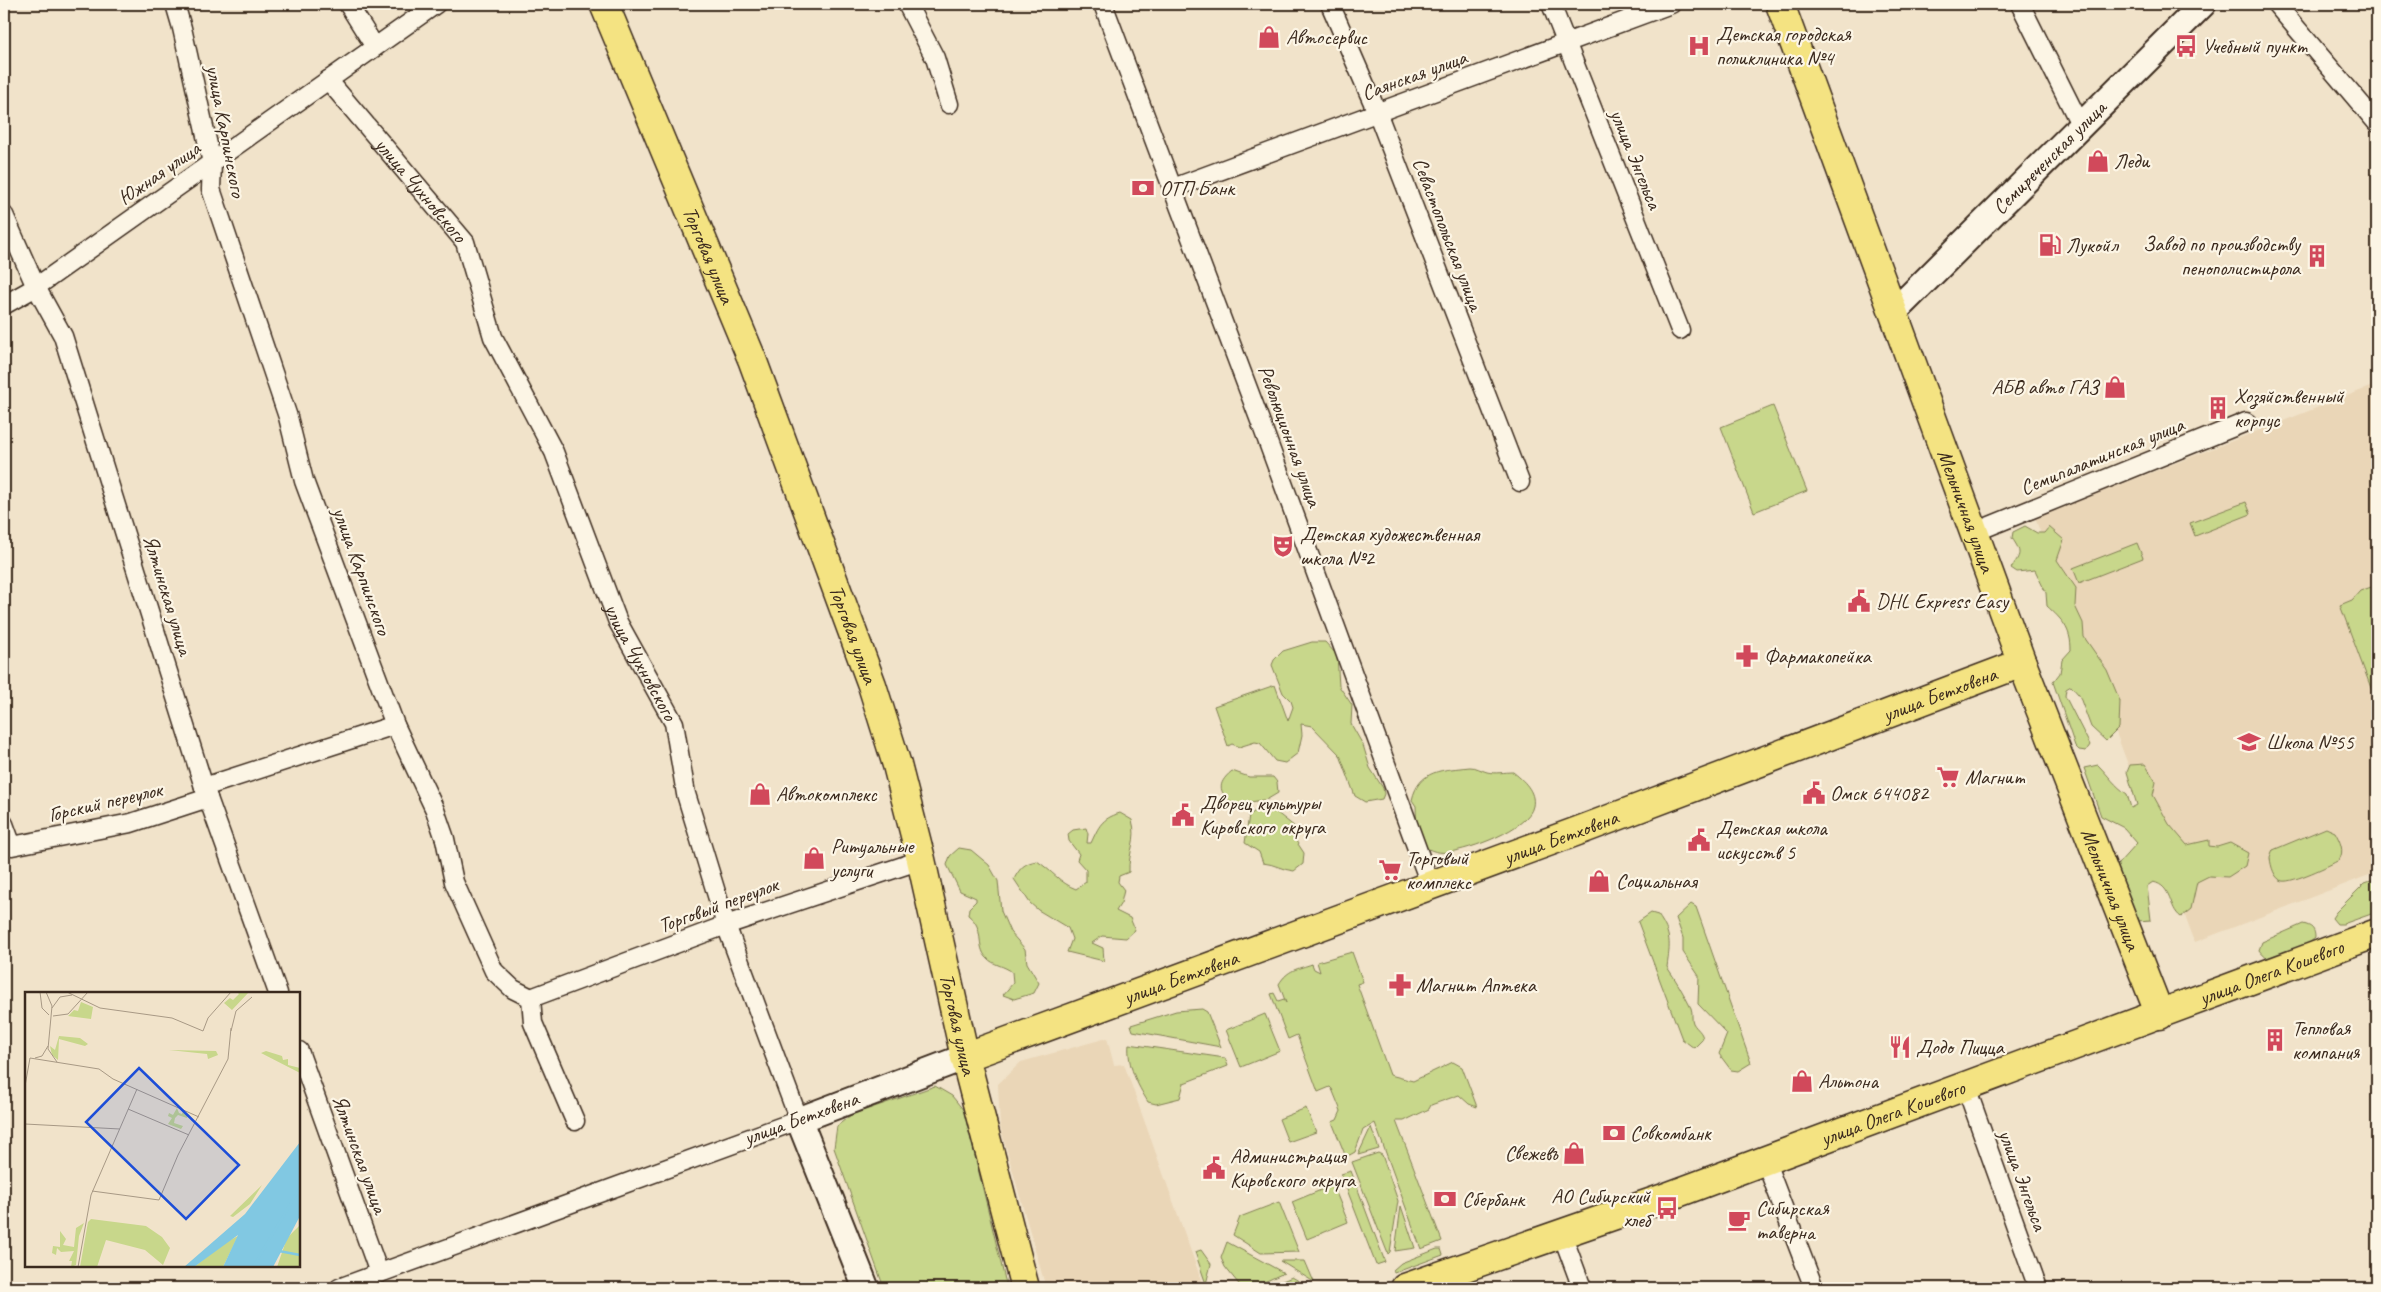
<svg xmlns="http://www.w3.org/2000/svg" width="2381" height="1292" font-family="Caveat,sans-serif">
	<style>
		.built { fill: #ead6b7 }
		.green { fill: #c8d78b; stroke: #828054 }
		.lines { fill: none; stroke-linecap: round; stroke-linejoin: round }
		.street-casing { stroke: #3b2a1e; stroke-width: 21 }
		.secondary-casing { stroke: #3b2a1e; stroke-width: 29 }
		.primary-casing { stroke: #3b2a1e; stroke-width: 31 }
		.street { stroke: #fcf5e5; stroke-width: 18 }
		.secondary { stroke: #fcf5e5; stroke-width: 25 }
		.primary { stroke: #f4e382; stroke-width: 28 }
		.labels { text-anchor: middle; stroke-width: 4.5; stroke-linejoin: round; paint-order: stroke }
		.poi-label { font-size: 21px; fill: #3b2a1e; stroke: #fcf5e5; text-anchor: start }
		.street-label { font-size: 21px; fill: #3b2a1e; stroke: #fcf5e5 }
		.inset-river { fill: none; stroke: #81c8e2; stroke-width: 2.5 }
		.inset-road { fill: none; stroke: #a89985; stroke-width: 1 }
		.view { fill: #1d4ed8; fill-opacity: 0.15; stroke: #1d4ed8; stroke-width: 2.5 }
		.inset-edge { fill: none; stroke: #3b2a1e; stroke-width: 2.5 }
	</style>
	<rect width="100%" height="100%" fill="#f1e3ca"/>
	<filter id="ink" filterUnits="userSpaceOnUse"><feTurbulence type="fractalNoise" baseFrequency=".02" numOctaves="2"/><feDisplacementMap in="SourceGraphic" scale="10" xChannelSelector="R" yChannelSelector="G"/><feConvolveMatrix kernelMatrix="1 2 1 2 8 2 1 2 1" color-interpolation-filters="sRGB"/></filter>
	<g filter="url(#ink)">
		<!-- built -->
		<path class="built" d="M2375,385L2377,386V872L2195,942L2035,518Z
			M1107,1038L1114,1065L1124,1064L1204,1288H1046L1000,1126L998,1084L1021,1062Z"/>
		<!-- green -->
		<path class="green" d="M1773,406L1807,491L1754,512L1721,427Z
			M2246,502L2251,514L2195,536L2190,523Z
			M2025,526L2037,533H2044L2049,527L2064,540L2057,560L2076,588L2075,606L2083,623L2084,637L2107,670L2120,701L2119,728L2106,741L2091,727L2079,695L2071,686L2066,689L2065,696L2090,745L2086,751L2079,750L2075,746L2053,682L2060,673L2062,660L2071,650C2071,628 2062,620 2047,606L2046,593L2035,570L2017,572L2011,568C2021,554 2022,553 2012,538L2013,532Z
			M2137,543L2143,558L2079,583L2073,568Z
			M2377,585V704L2340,605L2352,600L2360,591Z
			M1312,642H1325L1337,655L1339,686L1352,705L1351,724L1363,745L1370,768L1383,788L1384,794L1382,799L1365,802L1355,796L1340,755L1312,726L1301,724L1302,735L1298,753L1285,763L1275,761L1260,743L1255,742L1239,747L1232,744L1228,746L1214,706L1275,685L1288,721L1293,707L1291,701L1283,693L1272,665L1274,660L1283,651Z
			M2145,764L2156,782L2153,795L2169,824L2187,845L2209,840V846L2217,847L2230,843L2248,853L2245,866L2228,877L2209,876L2197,882L2191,909L2181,917C2168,908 2173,886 2153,882L2147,886L2151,920L2138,921L2117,871L2118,864L2137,843L2124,828L2101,816L2084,768L2098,765C2109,776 2115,786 2127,794L2131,808L2137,805L2127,772L2130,765Z
			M1470,767C1477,767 1480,770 1487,772C1495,774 1505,772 1513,772C1523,780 1536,791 1533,806C1529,829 1469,850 1448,852C1437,854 1425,849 1417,841L1416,806L1412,800C1419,769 1443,770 1470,767Z
			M1232,771L1249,777H1273L1277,782L1278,793L1268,799L1234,805C1220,793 1215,785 1232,771Z
			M1259,809L1276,812L1295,827L1294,838L1304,853L1303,864L1294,871C1282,870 1275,864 1263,863L1259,852L1245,843L1249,815Z
			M1120,813L1132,820C1138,840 1128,851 1129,872L1119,876L1118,882L1124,890L1121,903L1116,911L1130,918L1135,930L1126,938L1102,936L1092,943L1103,948L1104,961L1067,952L1072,939L1068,928L1038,910L1030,903L1014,879C1020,868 1024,863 1037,861C1051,870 1060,883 1076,889L1086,882V870L1077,860L1079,854L1069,841L1068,834L1073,830L1086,828L1088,834L1087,843H1091C1099,826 1101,819 1120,813Z
			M2326,828L2335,832C2340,841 2345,851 2339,860C2331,865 2292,883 2283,881C2274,879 2271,866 2270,858L2273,850Z
			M959,848L971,850L989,865L998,881L1001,911L1010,932L1025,949L1027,963L1039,983L1034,993L1014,999L1003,995L1013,983L1012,972C1005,966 993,965 987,958C975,946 986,929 968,915L969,908L976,901V898L960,891L947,865L950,856Z
			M2377,879V912L2343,924H2337L2332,918L2336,912L2365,883Z
			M1691,904L1696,907L1751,1063L1738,1071L1731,1070L1719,1054L1727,1034L1698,1004L1699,976L1683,952V938L1676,918Z
			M1651,913L1658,915C1672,935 1670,944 1667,967C1676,980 1684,994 1691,1008C1693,1013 1691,1019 1693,1023C1697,1030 1702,1031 1703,1039L1694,1048L1682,1039L1638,922Z
			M2303,924C2312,926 2315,929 2315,938C2306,946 2281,965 2268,959C2265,957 2261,953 2259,950L2262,942Z
			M1352,952L1363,982L1357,984L1390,1075L1413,1081L1453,1062L1462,1067L1477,1107L1469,1104L1459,1095L1431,1105L1429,1109L1404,1121H1396L1442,1241L1421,1249L1375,1123L1363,1130L1355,1152L1346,1157L1332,1122L1337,1120L1341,1111L1332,1089L1330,1087L1318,1092L1297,1035L1288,1039L1271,994L1274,993L1278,1001L1284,999L1286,1003L1279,984C1288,969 1298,969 1312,964L1314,969L1320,972L1317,962Z
			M1202,1009L1207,1012L1221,1047L1133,1031L1131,1025L1176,1011Z
			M1265,1014L1280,1051L1241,1067L1226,1030Z
			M1129,1044L1225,1058L1228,1066L1184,1083L1180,1098L1156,1104L1148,1102C1137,1084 1127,1065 1129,1044Z
			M935,1086L952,1096L964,1111L1007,1288H884L834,1148L837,1126L851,1115Z
			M1306,1108L1316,1132L1288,1142L1279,1119Z
			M1371,1127L1379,1149L1358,1155Z
			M1378,1153L1382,1155L1398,1201L1390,1252L1388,1254L1352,1162Z
			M1351,1171L1385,1262L1376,1265L1341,1174Z
			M1333,1185L1348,1222L1307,1239L1292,1202Z
			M1279,1202L1299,1252L1261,1253L1233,1235L1240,1217Z
			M1401,1206L1415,1248L1395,1251Z
			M1227,1242L1284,1273L1251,1288H1242L1225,1267L1221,1258Z
			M1437,1249H1441L1443,1255L1394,1273L1393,1270L1401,1263Z
			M1201,1250L1211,1264L1206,1284L1195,1252Z
			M1280,1261H1305L1314,1282Z
			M1292,1277L1311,1288H1266Z"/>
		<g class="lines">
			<defs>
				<g id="street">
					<path d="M175,4L182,28L212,163L211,189L288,417L304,481L395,725L435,810L445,839L454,882L494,971L513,989L531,998L533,1023L575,1121"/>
					<path d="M348,4L375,47"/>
					<path d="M907,4L935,58L949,104"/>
					<path d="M1103,4L1262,426L1430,884"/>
					<path d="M1330,4L1377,112L1520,482"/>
					<path d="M1551,4L1680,330"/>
					<path d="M2020,4L2081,126"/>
					<path d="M2276,4L2377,123"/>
					<path id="s1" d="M328,80L465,242L493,337L554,452L618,622L674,723L686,794L726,925L799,1120L339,1288"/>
					<path d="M1173,188L1671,4"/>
					<path d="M4,215L36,287L63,336L204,787L278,993"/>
					<path d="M4,305L36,287L436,4"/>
					<path d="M1975,532L2246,422"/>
					<path d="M204,787L395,725"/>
					<path d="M4,824L12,846L131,823L208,798"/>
					<path d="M531,998L726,925L921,860"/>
					<path d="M299,1051L379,1273"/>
					<path d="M1966,1087L2038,1288"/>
					<path d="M1765,1160L1814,1288"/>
					<path d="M1562,1234L1582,1288"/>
				</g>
				<g id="secondary">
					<path id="s2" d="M1894,312L2203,4"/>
					<path d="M866,1288L799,1120L965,1057"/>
				</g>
				<g id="primary">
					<path id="s3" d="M604,4L752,359L872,685L897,765L920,855L965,1057L1025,1288"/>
					<path id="s4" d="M1780,4L2022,663L2160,1015"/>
					<path id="s5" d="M965,1057L1586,828L2022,663"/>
					<path id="s6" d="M1405,1288L1664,1198L2377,933"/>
				</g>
			</defs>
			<!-- street casing -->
			<use href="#street" class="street-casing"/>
			<!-- secondary casing -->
			<use href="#secondary" class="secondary-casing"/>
			<!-- primary casing -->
			<use href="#primary" class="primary-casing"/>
			<!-- street -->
			<use href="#street" class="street"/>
			<!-- secondary -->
			<use href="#secondary" class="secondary"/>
			<!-- primary -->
			<use href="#primary" class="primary"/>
		</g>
	</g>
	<!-- icons -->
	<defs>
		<symbol id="shop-bare" viewBox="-9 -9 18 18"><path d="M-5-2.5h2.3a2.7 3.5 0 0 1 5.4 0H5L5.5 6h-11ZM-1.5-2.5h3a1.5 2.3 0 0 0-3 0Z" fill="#d1495b" stroke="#fcf5e5" stroke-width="2.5" paint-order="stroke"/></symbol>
		<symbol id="hospital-bare" viewBox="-9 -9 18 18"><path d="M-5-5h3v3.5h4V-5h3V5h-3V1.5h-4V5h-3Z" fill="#d1495b" stroke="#fcf5e5" stroke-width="2.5" paint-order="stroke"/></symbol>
		<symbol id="bus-bare" viewBox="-9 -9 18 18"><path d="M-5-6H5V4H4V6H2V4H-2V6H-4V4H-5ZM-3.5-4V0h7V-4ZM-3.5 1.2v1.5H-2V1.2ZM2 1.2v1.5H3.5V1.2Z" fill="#d1495b" stroke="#fcf5e5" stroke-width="2.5" paint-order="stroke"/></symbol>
		<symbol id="bank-bare" viewBox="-9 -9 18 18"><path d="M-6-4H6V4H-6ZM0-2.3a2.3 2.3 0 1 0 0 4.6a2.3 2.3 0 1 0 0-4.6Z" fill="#d1495b" stroke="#fcf5e5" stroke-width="2.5" paint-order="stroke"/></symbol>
		<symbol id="fuel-bare" viewBox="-9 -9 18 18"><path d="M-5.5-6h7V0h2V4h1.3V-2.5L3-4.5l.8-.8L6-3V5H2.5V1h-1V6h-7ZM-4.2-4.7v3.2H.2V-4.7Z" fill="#d1495b" stroke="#fcf5e5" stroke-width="2.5" paint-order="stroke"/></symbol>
		<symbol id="building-bare" viewBox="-9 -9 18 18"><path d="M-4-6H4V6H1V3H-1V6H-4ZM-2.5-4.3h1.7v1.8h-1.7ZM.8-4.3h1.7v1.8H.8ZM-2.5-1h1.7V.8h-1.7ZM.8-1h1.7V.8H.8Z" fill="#d1495b" stroke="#fcf5e5" stroke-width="2.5" paint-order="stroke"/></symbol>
		<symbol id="theatre-bare" viewBox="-9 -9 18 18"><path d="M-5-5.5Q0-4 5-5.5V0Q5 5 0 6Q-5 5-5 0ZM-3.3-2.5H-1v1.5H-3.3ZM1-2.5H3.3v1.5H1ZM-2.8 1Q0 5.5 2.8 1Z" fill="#d1495b" stroke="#fcf5e5" stroke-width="2.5" paint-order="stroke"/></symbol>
		<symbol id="civic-bare" viewBox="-9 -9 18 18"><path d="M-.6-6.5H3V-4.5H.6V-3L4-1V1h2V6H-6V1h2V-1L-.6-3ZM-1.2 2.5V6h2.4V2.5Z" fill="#d1495b" stroke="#fcf5e5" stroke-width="2.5" paint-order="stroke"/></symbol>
		<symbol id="pharmacy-bare" viewBox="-9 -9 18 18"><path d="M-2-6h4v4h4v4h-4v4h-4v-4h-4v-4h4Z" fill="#d1495b" stroke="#fcf5e5" stroke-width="2.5" paint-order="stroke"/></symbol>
		<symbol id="school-bare" viewBox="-9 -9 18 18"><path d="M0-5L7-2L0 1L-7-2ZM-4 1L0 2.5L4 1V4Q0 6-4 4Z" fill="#d1495b" stroke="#fcf5e5" stroke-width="2.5" paint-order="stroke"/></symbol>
		<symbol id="supermarket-bare" viewBox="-9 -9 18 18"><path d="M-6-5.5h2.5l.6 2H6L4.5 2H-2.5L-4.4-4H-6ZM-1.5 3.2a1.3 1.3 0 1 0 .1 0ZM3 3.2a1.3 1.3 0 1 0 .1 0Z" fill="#d1495b" stroke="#fcf5e5" stroke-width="2.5" paint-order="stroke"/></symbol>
		<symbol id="restaurant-bare" viewBox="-9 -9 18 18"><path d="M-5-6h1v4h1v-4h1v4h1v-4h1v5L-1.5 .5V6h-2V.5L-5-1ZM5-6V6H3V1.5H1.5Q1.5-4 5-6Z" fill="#d1495b" stroke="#fcf5e5" stroke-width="2.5" paint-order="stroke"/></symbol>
		<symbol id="cafe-bare" viewBox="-9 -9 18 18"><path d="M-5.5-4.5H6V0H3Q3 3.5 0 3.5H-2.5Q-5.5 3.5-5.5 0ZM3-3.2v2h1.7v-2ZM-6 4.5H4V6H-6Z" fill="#d1495b" stroke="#fcf5e5" stroke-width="2.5" paint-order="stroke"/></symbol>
	</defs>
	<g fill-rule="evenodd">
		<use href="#shop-bare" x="1253" y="21" width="32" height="32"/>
		<use href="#hospital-bare" x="1683" y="30" width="32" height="32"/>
		<use href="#bus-bare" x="2170" y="30" width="32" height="32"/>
		<use href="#shop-bare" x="2082" y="145" width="32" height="32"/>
		<use href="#bank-bare" x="1127" y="172" width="32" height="32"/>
		<use href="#fuel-bare" x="2034" y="229" width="32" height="32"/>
		<use href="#building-bare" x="2301" y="240" width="32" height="32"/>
		<use href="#shop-bare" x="2099" y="371" width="32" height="32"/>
		<use href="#building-bare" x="2202" y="392" width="32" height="32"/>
		<use href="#theatre-bare" x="1267" y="530" width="32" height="32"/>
		<use href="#civic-bare" x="1843" y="585" width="32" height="32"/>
		<use href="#pharmacy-bare" x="1731" y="640" width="32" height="32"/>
		<use href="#school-bare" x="2233" y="726" width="32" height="32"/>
		<use href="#supermarket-bare" x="1932" y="761" width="32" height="32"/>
		<use href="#civic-bare" x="1798" y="777" width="32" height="32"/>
		<use href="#shop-bare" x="744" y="778" width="32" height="32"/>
		<use href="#civic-bare" x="1167" y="799" width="32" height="32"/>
		<use href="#civic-bare" x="1683" y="824" width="32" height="32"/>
		<use href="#shop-bare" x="798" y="842" width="32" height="32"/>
		<use href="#supermarket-bare" x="1374" y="854" width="32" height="32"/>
		<use href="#shop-bare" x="1583" y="865" width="32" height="32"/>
		<use href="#pharmacy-bare" x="1384" y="969" width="32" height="32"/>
		<use href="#building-bare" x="2259" y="1024" width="32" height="32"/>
		<use href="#restaurant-bare" x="1884" y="1031" width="32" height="32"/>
		<use href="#shop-bare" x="1786" y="1065" width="32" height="32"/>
		<use href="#bank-bare" x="1598" y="1117" width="32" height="32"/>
		<use href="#shop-bare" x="1558" y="1137" width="32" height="32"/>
		<use href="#civic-bare" x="1198" y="1152" width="32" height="32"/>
		<use href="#bank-bare" x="1429" y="1183" width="32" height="32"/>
		<use href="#bus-bare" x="1651" y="1192" width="32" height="32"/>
		<use href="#cafe-bare" x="1723" y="1204" width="32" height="32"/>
	</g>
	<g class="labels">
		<!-- poi labels -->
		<g class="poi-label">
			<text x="1716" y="41">Детская городская<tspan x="1716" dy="24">поликлиника №4</tspan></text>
			<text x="1286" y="44">Автосервис</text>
			<text x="2202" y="53">Учебный пункт</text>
			<text x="2114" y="168">Леди</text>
			<text x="1160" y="195">ОТП Банк</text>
			<text x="2300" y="251" text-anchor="end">Завод по производству<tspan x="2300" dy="24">пенополистирола</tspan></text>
			<text x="2066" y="252">Лукойл</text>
			<text x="2098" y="394" text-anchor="end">АБВ авто ГАЗ</text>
			<text x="2234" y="403">Хозяйственный<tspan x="2234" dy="24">корпус</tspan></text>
			<text x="1300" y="541">Детская художественная<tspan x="1300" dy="24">школа №2</tspan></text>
			<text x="1876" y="608">DHL Express Easy</text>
			<text x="1764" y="663">Фармакопейка</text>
			<text x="2266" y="749">Школа №55</text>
			<text x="1965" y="784">Магнит</text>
			<text x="1830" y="800">Омск 644082</text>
			<text x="776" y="801">Автокомплекс</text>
			<text x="1200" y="810">Дворец культуры<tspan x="1200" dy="24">Кировского округа</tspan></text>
			<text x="1716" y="835">Детская школа<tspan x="1716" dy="24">искусств 5</tspan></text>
			<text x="831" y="853">Ритуальные<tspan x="831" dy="24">услуги</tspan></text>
			<text x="1406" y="865">Торговый<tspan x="1406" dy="24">комплекс</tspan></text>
			<text x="1616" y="888">Социальная</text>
			<text x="1416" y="992">Магнит Аптека</text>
			<text x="2292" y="1035">Тепловая<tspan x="2292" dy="24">компания</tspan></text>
			<text x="1916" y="1054">Додо Пицца</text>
			<text x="1818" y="1088">Альтона</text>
			<text x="1630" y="1140">Совкомбанк</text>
			<text x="1558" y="1160" text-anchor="end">Свежевъ</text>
			<text x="1230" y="1163">Администрация<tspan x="1230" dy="24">Кировского округа</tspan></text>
			<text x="1650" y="1203" text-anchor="end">АО Сибирский<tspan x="1650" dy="24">хлеб</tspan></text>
			<text x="1462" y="1206">Сбербанк</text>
			<text x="1756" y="1215">Сибирская<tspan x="1756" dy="24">таверна</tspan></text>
		</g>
		<!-- street labels -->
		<g class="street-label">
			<text transform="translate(1414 75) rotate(-20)" y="7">Саянская улица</text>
			<text transform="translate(226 131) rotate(79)" y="7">улица Карпинского</text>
			<text dy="7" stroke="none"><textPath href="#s2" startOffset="219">Семиреченская улица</textPath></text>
			<text transform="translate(1636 159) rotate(68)" y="7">улица Энгельса</text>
			<text transform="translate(159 173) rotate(-35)" y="7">Южная улица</text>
			<text dy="7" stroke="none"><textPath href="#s1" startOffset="144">улица Чухновского</textPath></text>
			<text transform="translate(1448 234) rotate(69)" y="7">Севастопольская улица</text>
			<text dy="7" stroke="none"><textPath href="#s3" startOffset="272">Торговая улица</textPath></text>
			<text transform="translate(1290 436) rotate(70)" y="7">Революционная улица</text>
			<text transform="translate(2102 456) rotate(-22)" y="7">Семипалатинская улица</text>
			<text dy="7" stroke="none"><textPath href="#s4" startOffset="540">Мельничная улица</textPath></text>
			<text transform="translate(362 571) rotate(70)" y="7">улица Карпинского</text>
			<text transform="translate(168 595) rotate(73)" y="7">Ялтинская улица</text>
			<text dy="7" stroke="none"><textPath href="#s3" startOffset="678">Торговая улица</textPath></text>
			<text dy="7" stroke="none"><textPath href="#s1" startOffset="669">улица Чухновского</textPath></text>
			<text dy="7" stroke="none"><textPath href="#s5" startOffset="1040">улица Бетховена</textPath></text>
			<text transform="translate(105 802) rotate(-13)" y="7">Горский переулок</text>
			<text dy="7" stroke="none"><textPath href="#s5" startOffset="635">улица Бетховена</textPath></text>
			<text dy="7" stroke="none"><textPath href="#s4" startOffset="945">Мельничная улица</textPath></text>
			<text transform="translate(718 905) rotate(-20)" y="7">Торговый переулок</text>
			<text dy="7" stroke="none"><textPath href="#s6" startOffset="922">улица Олега Кошевого</textPath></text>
			<text dy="7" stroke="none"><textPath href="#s5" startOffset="230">улица Бетховена</textPath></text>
			<text dy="7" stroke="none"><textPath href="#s3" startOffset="1082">Торговая улица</textPath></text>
			<text dy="7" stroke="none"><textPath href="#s6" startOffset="518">улица Олега Кошевого</textPath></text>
			<text transform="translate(801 1118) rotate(-20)" y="7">улица Бетховена</text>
			<text transform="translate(360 1154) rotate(70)" y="7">Ялтинская улица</text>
			<text transform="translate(2023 1180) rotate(70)" y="7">улица Энгельса</text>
		</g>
	</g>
	<!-- overview -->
	<g transform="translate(25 992)">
		<rect width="275" height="275" fill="#f1e3ca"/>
		<path d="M212,0H224L207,18L199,11L205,6L208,8L214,2ZM56,10L68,15L66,27L43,24L49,18L53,19ZM34,44L55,46L63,52L60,54L34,47L33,68L27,63L25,54L30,58ZM144,58L191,59L193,63L183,67L182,62ZM241,59L257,64L258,68L263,67V73L275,76V81L236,61ZM152,116L154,121L157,122L158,119L163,123L162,126L153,123L150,126L149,131L158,134L156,137L143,132L147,126L143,124L144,121L148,123ZM237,193L225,212L208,225L205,224ZM66,227L121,234L137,245L145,256L138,273L120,258L81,248L72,275H55L63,230ZM59,231L54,244L51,273L46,275L47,269H44L49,259L36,260L32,256L31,263L27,261L28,254L35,255V239L41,247L38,253L49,255L51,236ZM275,233V275H252L262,246ZM213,244L198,275H169L201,250Z" fill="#c8d78b"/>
		<path d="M275,150V224L248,275H198L213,243L169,275H159L220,222Z" fill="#81c8e2"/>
		<path class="inset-river" d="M254,259L275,263M228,275L275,196"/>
		<path class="inset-road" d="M15,0L17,16L24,23M21,0L27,14L23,57L32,70M42,0L75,16L147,26L178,39L183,26L206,0M27,16L35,5L47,3M28,24L43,22L63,0M206,39L211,19L227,5M10,66L17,64L23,54M0,94L5,66L74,77L88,87L174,125M103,117L164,143M0,132L95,137M67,199L134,208L153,163L203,67L206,36M53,275L66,203L112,97"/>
		<path class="view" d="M114,76L214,173L161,227L61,130Z"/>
		<rect width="275" height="275" class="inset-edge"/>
	</g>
	<!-- margin -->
	<rect width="2381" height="1292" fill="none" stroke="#fcf5e5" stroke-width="20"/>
	<rect x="10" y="10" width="2361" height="1272" fill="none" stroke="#3b2a1e" stroke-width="2" filter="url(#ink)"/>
</svg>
